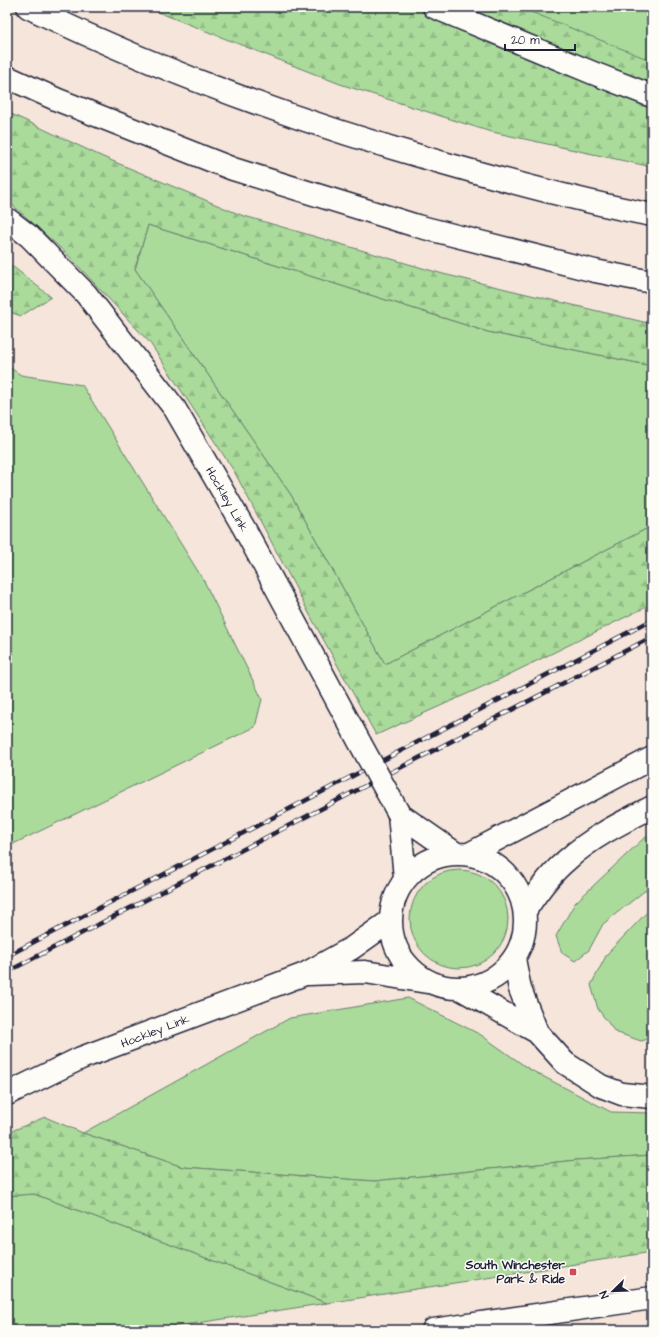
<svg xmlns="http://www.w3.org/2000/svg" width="659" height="1337" font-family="'Architects Daughter',sans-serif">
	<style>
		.green { fill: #aadb9b; stroke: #667e6b }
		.forest { fill: url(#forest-firs); stroke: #667e6b }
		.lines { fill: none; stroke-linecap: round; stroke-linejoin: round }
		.minor-casing { stroke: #22223b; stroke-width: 25 }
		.major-casing { stroke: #22223b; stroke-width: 25 }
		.highway-casing { stroke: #22223b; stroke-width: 25 }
		.minor { stroke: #fdfcf7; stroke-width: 22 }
		.major { stroke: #fdfcf7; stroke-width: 22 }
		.highway { stroke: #fdfcf7; stroke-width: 22 }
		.rail-casing { stroke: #22223b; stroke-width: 4.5 }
		.rail { stroke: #fdfcf7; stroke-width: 3; stroke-dasharray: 9; stroke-linecap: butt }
		.major-bridge-casing { stroke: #22223b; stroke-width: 25; stroke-linecap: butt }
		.major-bridge { stroke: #fdfcf7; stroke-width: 22 }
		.poi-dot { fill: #d1495b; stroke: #fdfcf7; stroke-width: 1.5 }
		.labels { text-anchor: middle; stroke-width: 3; stroke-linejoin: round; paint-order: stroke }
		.street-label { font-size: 12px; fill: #22223b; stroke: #fdfcf7 }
		.poi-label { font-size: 12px; font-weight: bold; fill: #22223b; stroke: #fdfcf7; text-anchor: end }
	</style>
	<defs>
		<pattern id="forest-firs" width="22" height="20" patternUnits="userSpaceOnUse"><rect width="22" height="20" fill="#aadb9b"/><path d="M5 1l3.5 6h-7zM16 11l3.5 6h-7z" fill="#92bc86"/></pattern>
	</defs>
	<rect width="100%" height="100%" fill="#f5e5da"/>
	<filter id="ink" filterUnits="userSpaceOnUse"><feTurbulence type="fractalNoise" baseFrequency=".025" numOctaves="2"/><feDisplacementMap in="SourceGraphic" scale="8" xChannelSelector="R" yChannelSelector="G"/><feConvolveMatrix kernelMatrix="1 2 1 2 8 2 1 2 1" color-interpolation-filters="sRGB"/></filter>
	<g filter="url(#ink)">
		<!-- green -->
		<path class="green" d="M395,7H652V101Z
			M148,225L488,332L652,366V526L385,664L291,495L135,269Z
			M7,366L21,375L82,385L204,581L262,699L255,727L7,847Z
			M652,834V885L603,924L589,950L575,961L562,953L556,936L575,903L643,839Z
			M410 919a49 49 0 1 1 98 0a49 49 0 1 1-98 0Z
			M652,907V1038L641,1041L615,1032L598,1009L591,985L607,954Z
			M408,998L481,1035L529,1069L611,1112L652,1113V1155L577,1160L374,1181L183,1167L83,1133L290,1018Z
			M34,1194L327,1303L152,1330H7V1196Z"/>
		<!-- forest -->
		<path class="forest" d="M145,7H519L652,61V167L488,131L340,84Z
			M7,112L103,157L241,215L443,274L652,324V366L488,332L148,225L135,269L291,495L385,664L652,526V604L500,679L376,735L311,617L234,471L150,343L67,254L7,200Z
			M7,262L51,297L21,316L7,311Z
			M45,1117L83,1133L183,1167L374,1181L577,1160L652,1155V1252L327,1303L34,1194L7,1196V1133Z
			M652,1324V1330H611Z"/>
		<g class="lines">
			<defs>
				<path id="minor" d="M434,7L593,73L652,96
					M514,959L520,989L537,1032
					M461,989L537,1032L565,1063L601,1086L622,1094L652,1097
					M433,1330L652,1298"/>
				<path id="major" d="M7,219L29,236L86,294L175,409L244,528L360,743
					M399,814L455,853
					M399,814L405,878
					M391 921a67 67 0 1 1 134 0a67 67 0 1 1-134 0Z
					M308,974L365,972L427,982
					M7,1094L81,1058L305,974L352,948L390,921"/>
				<path id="highway" d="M28,7C160,71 299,122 440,162C510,182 580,201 652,215
					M7,77L58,100L233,169L417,226L595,271L652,282
					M469,854L652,758
					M525,911C537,892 551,873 568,859C592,837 623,822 652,807"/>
			</defs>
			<!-- minor casing -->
			<use href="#minor" class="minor-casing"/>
			<!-- major casing -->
			<use href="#major" class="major-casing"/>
			<!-- highway casing -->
			<use href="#highway" class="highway-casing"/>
			<!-- minor -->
			<use href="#minor" class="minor"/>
			<!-- major -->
			<use href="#major" class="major"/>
			<!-- highway -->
			<use href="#highway" class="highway"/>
			<defs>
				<path id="rail" d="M7,956L652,620
					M7,972L652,637"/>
			</defs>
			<!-- rail casing -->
			<use href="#rail" class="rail-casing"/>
			<!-- rail -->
			<use href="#rail" class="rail"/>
			<defs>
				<path id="major-bridge" d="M360,743L399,814"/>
			</defs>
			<!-- major-bridge casing -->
			<use href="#major-bridge" class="major-bridge-casing"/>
			<!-- major-bridge -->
			<use href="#major-bridge" class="major-bridge"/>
		</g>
	</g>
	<!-- markers -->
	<rect class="poi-dot" x="569" y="1268" width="8" height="8" rx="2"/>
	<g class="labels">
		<!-- street labels -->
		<g class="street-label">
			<text transform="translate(227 499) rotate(60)" y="4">Hockley Link</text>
			<text transform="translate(155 1031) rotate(-21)" y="4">Hockley Link</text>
		</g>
		<!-- poi labels -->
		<g class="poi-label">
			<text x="565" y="1269">South Winchester<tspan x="565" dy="14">Park &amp; Ride</tspan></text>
		</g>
	</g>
	<!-- margin -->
	<rect width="659" height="1337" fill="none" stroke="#fdfcf7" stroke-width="24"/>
	<rect x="12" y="12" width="635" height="1313" fill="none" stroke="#22223b" stroke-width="1.5" filter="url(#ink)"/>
	<!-- north arrow -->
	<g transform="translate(613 1291) rotate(247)" stroke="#fdfcf7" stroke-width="3" paint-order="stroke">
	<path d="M0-3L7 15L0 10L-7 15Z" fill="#22223b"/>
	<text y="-6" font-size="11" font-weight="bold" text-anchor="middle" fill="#22223b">N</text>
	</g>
	<!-- scale -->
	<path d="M505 44v6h70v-6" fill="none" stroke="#22223b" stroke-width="2"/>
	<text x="511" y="44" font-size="12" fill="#22223b" stroke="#fdfcf7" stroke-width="3" paint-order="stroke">20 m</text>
</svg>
